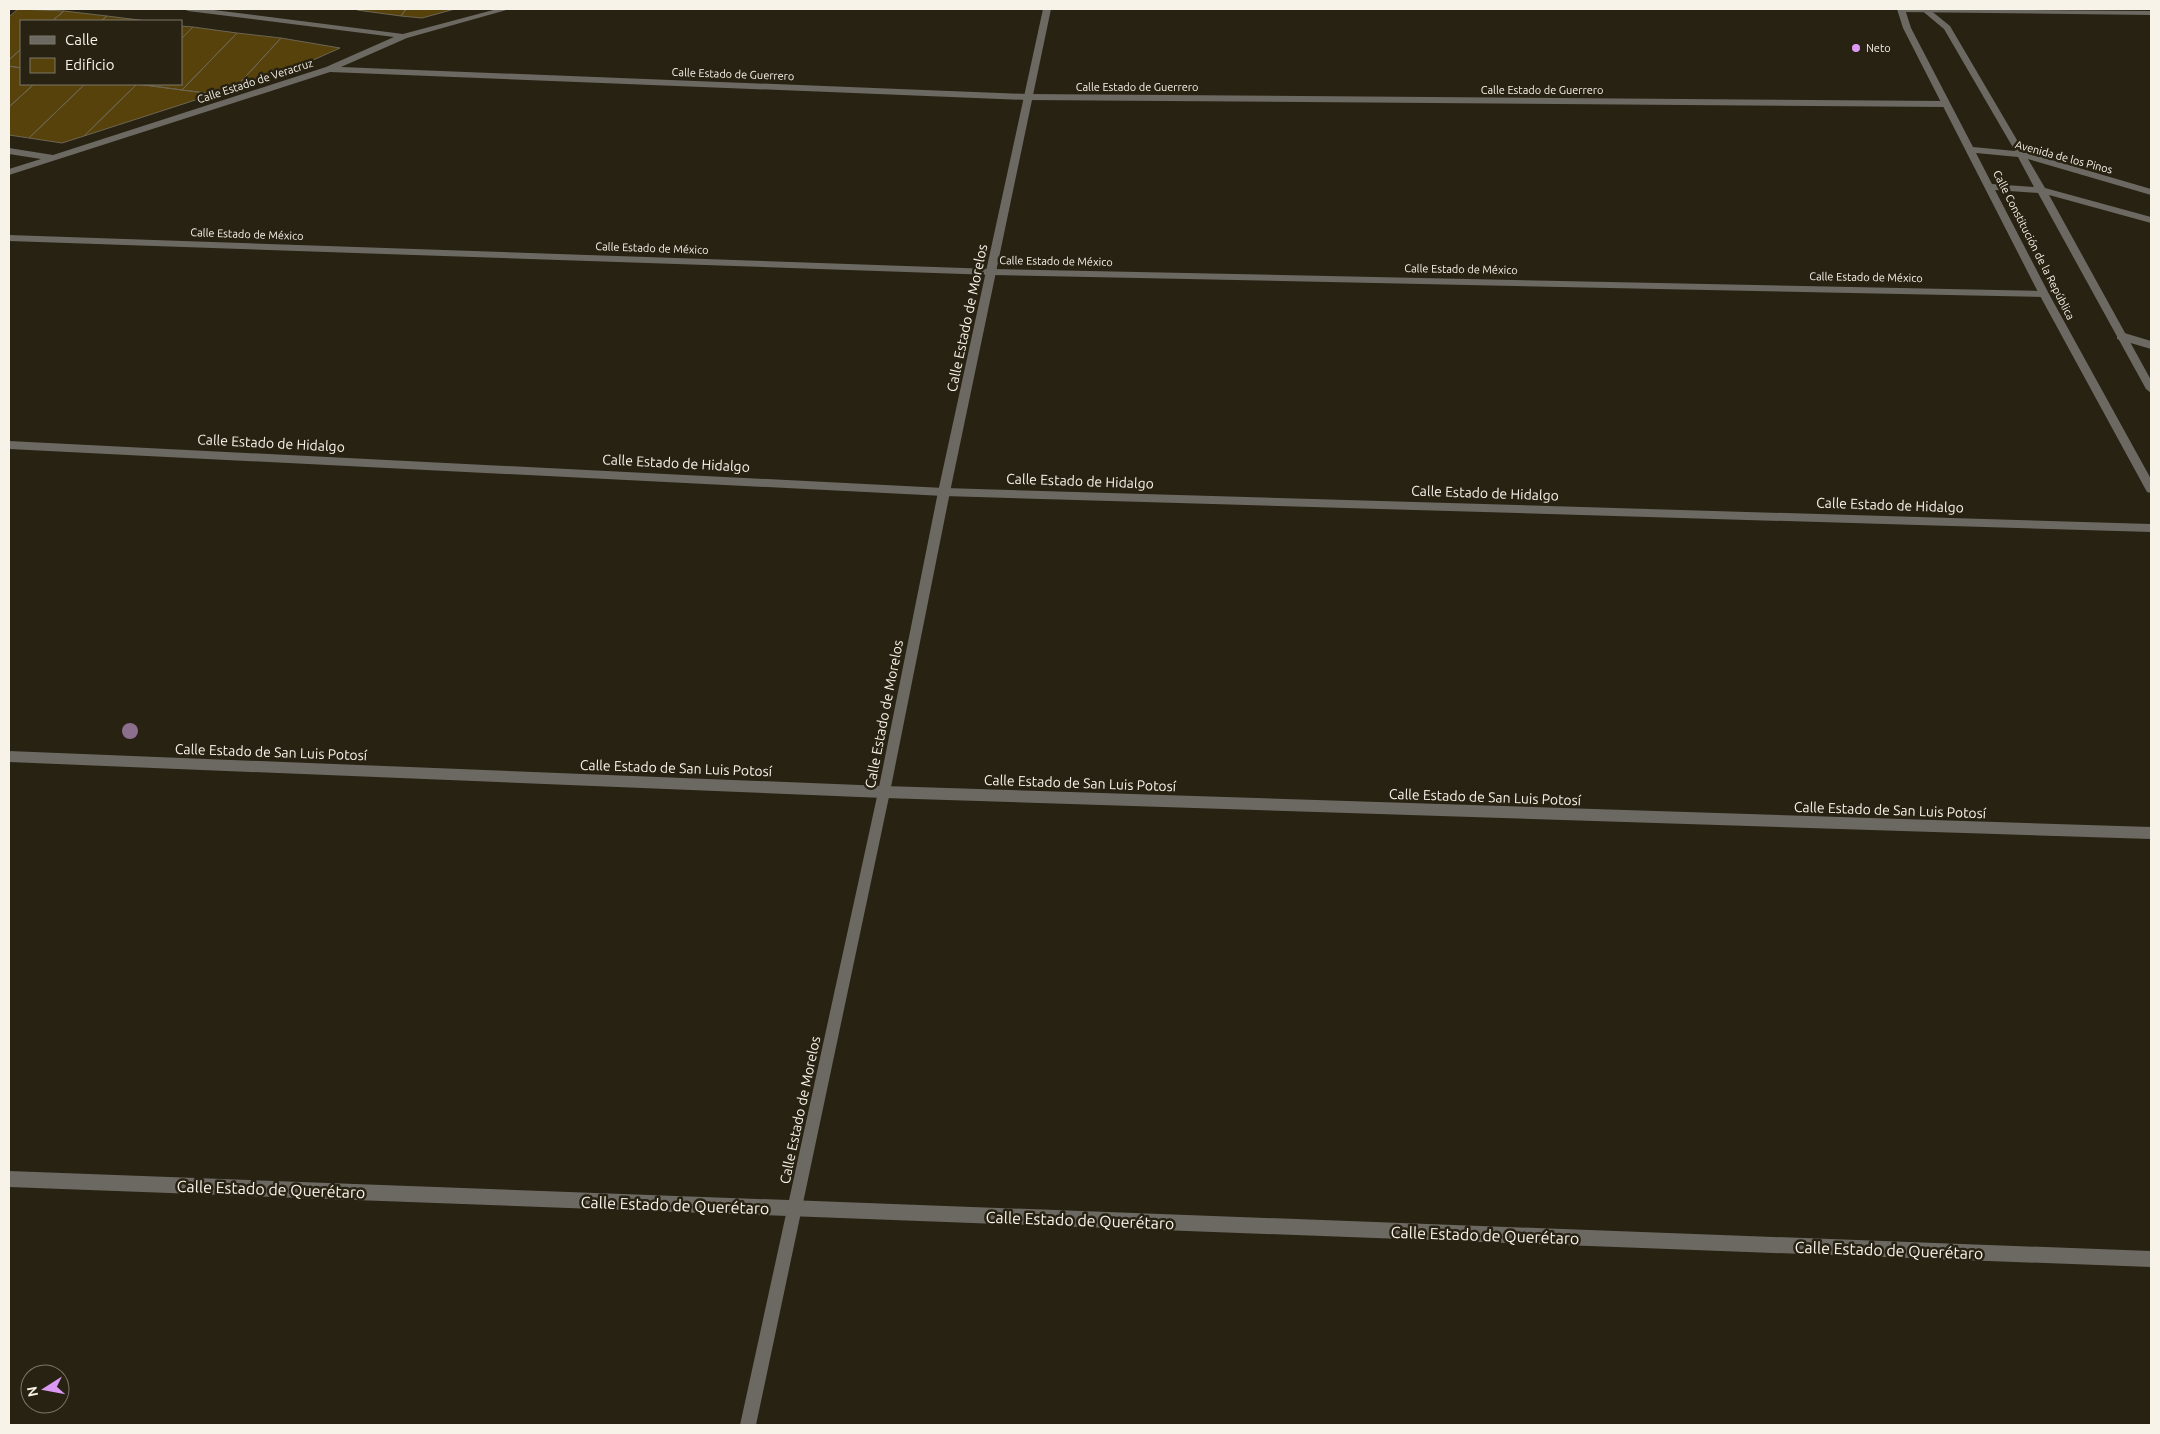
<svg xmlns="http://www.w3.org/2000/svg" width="2160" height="1434" font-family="Ubuntu,sans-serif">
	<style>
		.building { fill: #56420a; stroke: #6d6654 }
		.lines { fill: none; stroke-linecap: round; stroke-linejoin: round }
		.minor { fill: #6c6962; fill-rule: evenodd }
		.tertiary { fill: #6c6962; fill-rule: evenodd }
		.tree { fill: #8c6f8d }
		.poi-dot { fill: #dc99f4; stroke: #282213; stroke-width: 2 }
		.labels { text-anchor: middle; stroke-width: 5; stroke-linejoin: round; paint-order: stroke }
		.far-poi-label { font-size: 11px; fill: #f7f3e9; stroke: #282213; text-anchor: start }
		.far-street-label { font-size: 11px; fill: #f7f3e9; stroke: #282213 }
		.street-label { font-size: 14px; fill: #f7f3e9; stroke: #282213 }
		.near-street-label { font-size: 16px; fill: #f7f3e9; stroke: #282213 }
	</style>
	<rect width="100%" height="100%" fill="#282213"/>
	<!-- building -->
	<path class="building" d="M18,9L64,11L52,21H21V49L9,60V17Z
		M358,9H406L401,16L357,10Z
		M406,9H455L422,18L401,16Z
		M64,11L107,16L101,21H52Z
		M107,16L147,21H101Z
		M181,26L193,27L181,39Z
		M193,27L237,33L182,90L137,84H181V39Z
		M237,33L281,38L236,87L214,94L182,90Z
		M281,38L340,48L302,65L236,87Z
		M21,49V68L9,66V60Z
		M9,66L21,68V84H34L9,107Z
		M34,84H85L29,138L9,135V107Z
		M85,84H137L84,136L62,143L29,138Z
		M137,84L182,90L214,94L84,136Z"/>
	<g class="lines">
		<!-- minor -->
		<path class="minor" d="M184,9H206L403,34L497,9H510L407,38L341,67L1027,94L1946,101L1950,104L1946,107L1027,100L330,72L9,175V169L41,159L9,154V148L53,155L326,67L394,37L188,11Z
			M1898,9L2151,11V15L1901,12H1898Z
			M9,235L992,269L2044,291L2049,294L2044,297L992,275L9,241Z
			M2121,332L2151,341V349L2117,339V333Z
			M9,441L944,488L2151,524V532L944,496L9,449Z
			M9,751L884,786L2151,827V839L884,798L9,762Z
			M9,1171L2151,1251V1267L9,1187Z"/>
		<!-- tertiary -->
		<path class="tertiary" d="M1043,9H1051L950,492L890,792L756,1425H740L878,792L938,492Z
			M1897,9H1905L1911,28L1973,147L2015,151L1944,29L1920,9H1929L1950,26L2024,152L2151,189V195L2028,159L2045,188L2151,217V223L2049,195L2151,380V393L2146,389L2038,193L1995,190L2049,294L2151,479V493L2147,492L2039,294L1903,28ZM1976,153L2018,157L2034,187L1992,184Z"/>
	</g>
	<!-- trees -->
	<circle class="tree" cx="130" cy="731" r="8"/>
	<!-- markers -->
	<circle class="poi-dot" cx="1856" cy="48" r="5"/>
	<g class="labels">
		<!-- far-poi labels -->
		<g class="far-poi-label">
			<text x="1866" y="52">Neto</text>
		</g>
		<!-- far-street labels -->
		<g class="far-street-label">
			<text transform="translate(733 74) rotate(2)" y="4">Calle Estado de Guerrero</text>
			<text transform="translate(255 81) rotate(-18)" y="4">Calle Estado de Veracruz</text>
			<text x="1137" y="91">Calle Estado de Guerrero</text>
			<text x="1542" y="94">Calle Estado de Guerrero</text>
			<text transform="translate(2064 157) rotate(15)" y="4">Avenida de los Pinos</text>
			<text transform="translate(247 234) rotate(2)" y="4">Calle Estado de México</text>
			<text transform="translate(2034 245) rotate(63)" y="4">Calle Constitución de la República</text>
			<text transform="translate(652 248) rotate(2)" y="4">Calle Estado de México</text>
			<text transform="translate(1056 261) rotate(1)" y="4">Calle Estado de México</text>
			<text transform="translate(1461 269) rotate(1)" y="4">Calle Estado de México</text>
			<text transform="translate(1866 277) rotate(1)" y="4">Calle Estado de México</text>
		</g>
		<!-- street labels -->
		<g class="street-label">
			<text transform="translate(967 318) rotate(-78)" y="5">Calle Estado de Morelos</text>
			<text transform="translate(271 443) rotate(3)" y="5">Calle Estado de Hidalgo</text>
			<text transform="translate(676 463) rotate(3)" y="5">Calle Estado de Hidalgo</text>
			<text transform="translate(1080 481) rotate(2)" y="5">Calle Estado de Hidalgo</text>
			<text transform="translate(1485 493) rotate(2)" y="5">Calle Estado de Hidalgo</text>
			<text transform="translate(1890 505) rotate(2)" y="5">Calle Estado de Hidalgo</text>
			<text transform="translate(884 714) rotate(-79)" y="5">Calle Estado de Morelos</text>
			<text transform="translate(271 752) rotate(2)" y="5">Calle Estado de San Luis Potosí</text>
			<text transform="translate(676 768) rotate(2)" y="5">Calle Estado de San Luis Potosí</text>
			<text transform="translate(1080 783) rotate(2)" y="5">Calle Estado de San Luis Potosí</text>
			<text transform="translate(1485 797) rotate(2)" y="5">Calle Estado de San Luis Potosí</text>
			<text transform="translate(1890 810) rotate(2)" y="5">Calle Estado de San Luis Potosí</text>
			<text transform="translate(800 1110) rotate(-78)" y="5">Calle Estado de Morelos</text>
		</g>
		<!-- near-street labels -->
		<g class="near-street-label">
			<text transform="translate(271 1189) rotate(2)" y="6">Calle Estado de Querétaro</text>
			<text transform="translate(675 1205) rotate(2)" y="6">Calle Estado de Querétaro</text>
			<text transform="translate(1080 1220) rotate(2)" y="6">Calle Estado de Querétaro</text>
			<text transform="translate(1485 1235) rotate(2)" y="6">Calle Estado de Querétaro</text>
			<text transform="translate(1889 1250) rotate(2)" y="6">Calle Estado de Querétaro</text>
		</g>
	</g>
	<!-- border -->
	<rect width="2160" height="1434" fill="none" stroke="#f7f3e9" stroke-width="20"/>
	<!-- legend -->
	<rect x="20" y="20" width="162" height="65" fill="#282213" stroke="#7b7669"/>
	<rect x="30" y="36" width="25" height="8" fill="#6c6962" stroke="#7b7669"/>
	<text x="65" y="45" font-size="15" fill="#f7f3e9">Calle</text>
	<rect x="30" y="58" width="25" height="15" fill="#56420a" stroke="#7b7669"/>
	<text x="65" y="70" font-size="15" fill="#f7f3e9">Edificio</text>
	<!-- north arrow -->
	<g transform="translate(45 1389) rotate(259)"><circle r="24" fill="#282213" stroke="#7b7669"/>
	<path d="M0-4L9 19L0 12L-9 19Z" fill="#dc99f4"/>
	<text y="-8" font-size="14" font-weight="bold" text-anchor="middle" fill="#f7f3e9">N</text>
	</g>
</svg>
